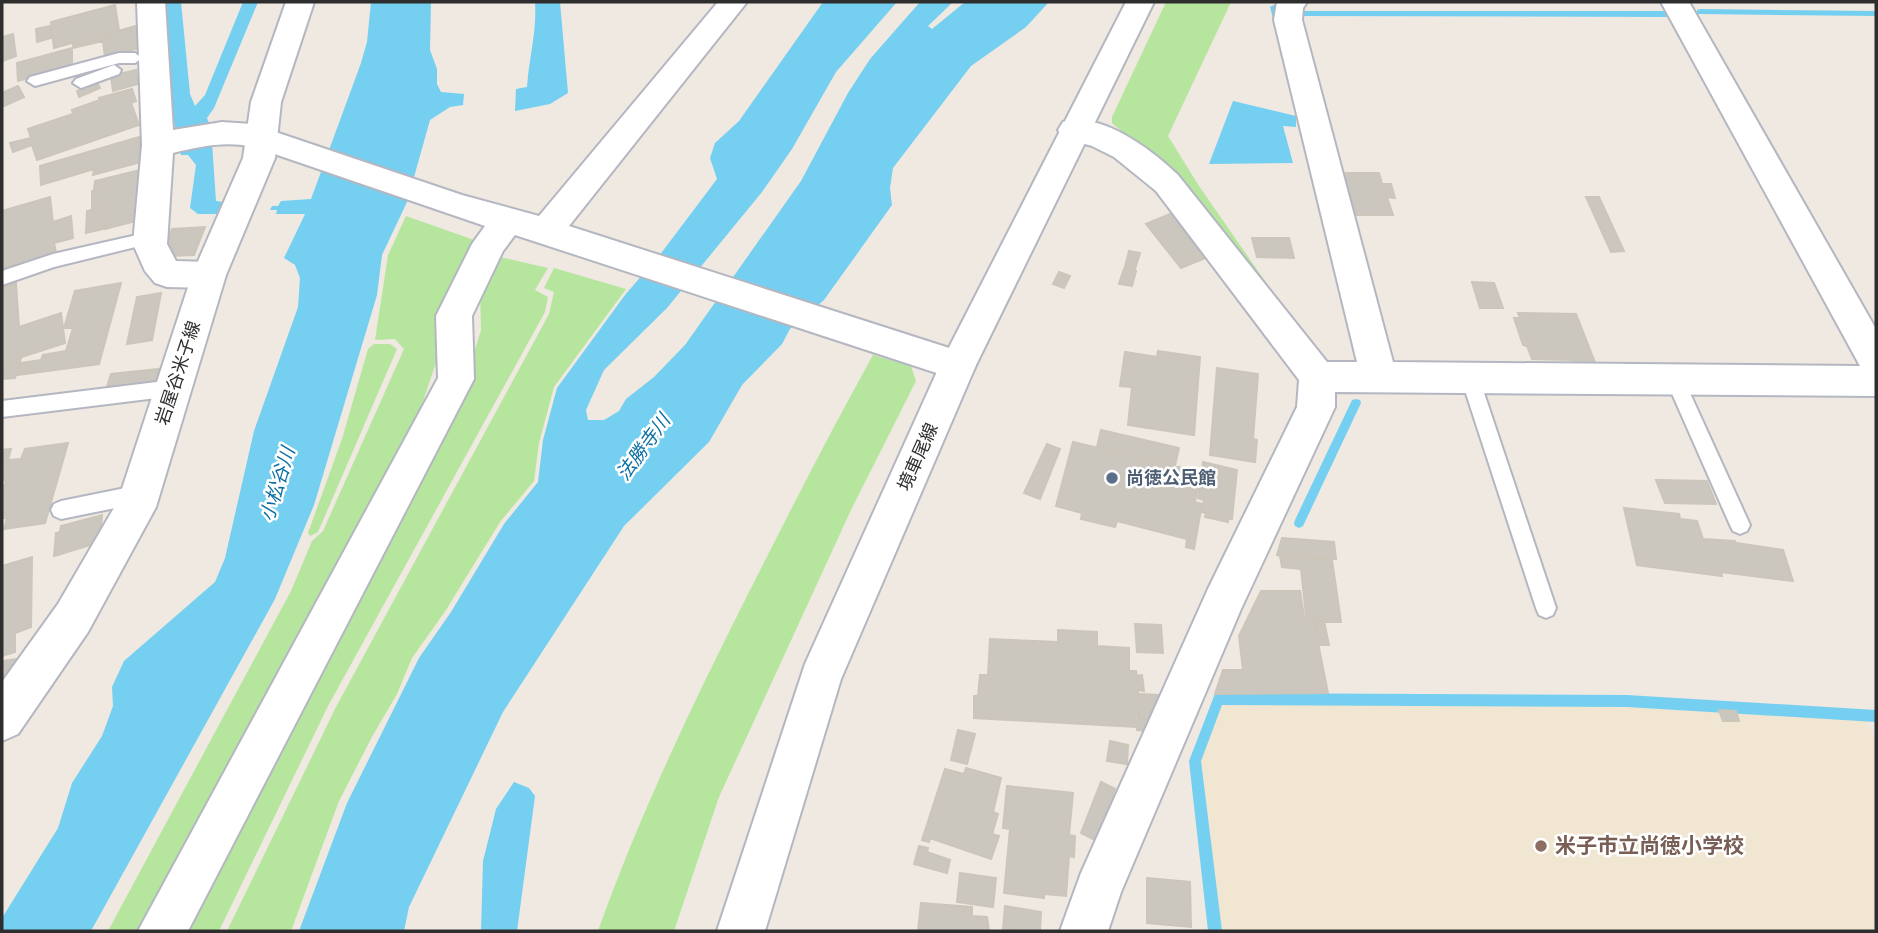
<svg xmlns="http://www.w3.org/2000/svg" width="1878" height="933" font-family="Manrope,'Noto Sans JP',sans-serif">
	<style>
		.education { fill: #f0e6d1 }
		.green { fill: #b6e59e }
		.water { fill: #75cff0 }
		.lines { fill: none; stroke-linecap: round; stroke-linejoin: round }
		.stream { fill: #75cff0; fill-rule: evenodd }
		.building { fill: #cbc7bf; stroke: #cbc5ba; stroke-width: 2 }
		.lane-casing { stroke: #b4b7c1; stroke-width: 4 }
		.street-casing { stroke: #b4b7c1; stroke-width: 4 }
		.secondary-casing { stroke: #b4b7c1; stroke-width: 4 }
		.lane { fill: #fff; fill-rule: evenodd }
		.street { fill: #fff; fill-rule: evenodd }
		.secondary { fill: #fff; fill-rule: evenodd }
		.service-dot { fill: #5c6f8a; stroke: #fff; stroke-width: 2.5 }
		.education-dot { fill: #8d6e63; stroke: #fff; stroke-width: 2.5 }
		.labels { text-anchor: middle; stroke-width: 5; stroke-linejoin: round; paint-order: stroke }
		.street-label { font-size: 18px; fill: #2e2e2e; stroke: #fff }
		.service-label { font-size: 18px; font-weight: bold; fill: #4e5e75; stroke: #fff; text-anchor: start }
		.water-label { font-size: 19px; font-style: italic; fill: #0d6fa3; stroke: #fff }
		.near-education-label { font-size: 21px; font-weight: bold; fill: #785e54; stroke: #fff; text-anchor: start }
	</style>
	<rect width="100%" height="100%" fill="#efe9e1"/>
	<!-- education -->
	<path class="education" d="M1220,701L1628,704L1865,718L1876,740V931H1216L1196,761Z"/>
	<!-- green -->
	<path class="green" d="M1166,2H1231L1168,136L1199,186L1319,359L1157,162L1112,123V117Z
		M406,216L477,241L416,422L147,931H108L291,591L312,541L323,531L404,349L395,339L375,340L388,255Z
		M500,257L548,268L535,290L548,297L545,312L328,706L219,931H177L473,356L481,330L480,291Z
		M554,268L626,289L554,387L539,443L534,481L500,522L446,610L412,658L397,694L373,735L339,801L291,931H227L336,707L549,314L554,292L544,288Z
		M374,344H390L397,349L318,532L310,536L308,533L342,439L368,349Z
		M873,355L911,366L916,381L851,510L719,797L674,931H598C639,816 692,705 747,596C788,515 829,434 873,355Z"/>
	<!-- water -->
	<path class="water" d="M163,2H181L190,94L195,106L205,95L243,2H258L214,108L207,118L211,128L216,201L223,202L219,214H198L190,208L196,165L188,155H181L170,104Z
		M371,2H431L430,50L437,69V84L441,92L464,94L463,105L450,107L430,120L407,202L382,255L377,295L314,505L275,599L91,931H2V918L58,828L72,783L102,736L113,706L112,687L124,661L215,582L225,558L254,431L298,307L300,278L295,265L284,258L305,214H276L277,210H270L272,206H278L281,201L311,199L361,63L367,42Z
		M535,2H560L568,93L550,104L515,111L516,89L527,87C529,58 537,31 535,2Z
		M823,2H897L836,72L792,149L762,192L667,308L604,370L586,410L588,420H604L619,411L626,399L654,377L685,345L801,181L848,93L870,59L920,2H953L928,26L932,29L965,2H1049L1026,27L971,66L893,168L890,188L892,205L824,300L790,329L782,344L742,385L709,442L624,526L503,712L409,907L404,931H299L347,803L419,658L451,612L504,524L538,482L543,440L557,388L625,295L662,252L717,179L710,158L715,143L739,121Z
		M1233,101L1296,116V127L1283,126L1293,163L1209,164Z
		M514,782L529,788L535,796L517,931H481L483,861L496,809Z"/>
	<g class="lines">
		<!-- stream -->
		<path class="stream" d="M1279,2H1289L1278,8L1283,26L1279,29L1275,26L1270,7Z
			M1700,9L1876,11V16L1697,14V10Z
			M1303,11H1667L1671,14L1667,17L1300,16L1299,14Z
			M1356,399L1360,400L1361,403L1303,526L1299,528L1295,526L1294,523L1295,520L1352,400Z
			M1220,689L1225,693L1627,695L1876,710V722L1627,707L1222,705L1201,761L1222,931H1208L1189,761L1216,691Z"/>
	</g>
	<!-- building -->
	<path class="building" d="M115,5L119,30L54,48L51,22Z
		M139,25L143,47L105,57L103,41L112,39L111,33Z
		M50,26L51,38L37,42L36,29Z
		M110,33L111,39L73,48V44Z
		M13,34L16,56L2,61V37Z
		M72,48V66L18,81L17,63Z
		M136,70L138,84L113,91L111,76Z
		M97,83L100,88L79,97L77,91Z
		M18,86L24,97L2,107V93Z
		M132,89L136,101L131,103L139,125L37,160L32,145L13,152L10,143L31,138L28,129L73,114L72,110L100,100L99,98Z
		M139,137L141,162L93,175L94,169L41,185L40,166Z
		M140,170V220L105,229L104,186L94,189L95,181Z
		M1347,173H1379L1382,184H1391L1395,198L1387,197L1393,215H1349L1340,175Z
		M104,188L103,229L86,233L87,211L92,210V191Z
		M50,197L53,222L71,216L73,238L54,243L56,252L2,269V211Z
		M1586,197H1599L1624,251L1611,252Z
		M1170,214L1205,258L1181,268L1146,224Z
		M205,227L194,255L170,256L174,247L164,248L172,229Z
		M1252,238H1289L1294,258L1257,257Z
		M1129,251L1140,253L1135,269L1125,267Z
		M1124,269L1136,271L1132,286L1119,284Z
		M1059,272L1070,276L1064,288L1053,284Z
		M1472,282L1494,283L1503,308H1480Z
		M16,283L19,327L61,313L65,343L9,361V368L2,370V288Z
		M121,283L99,364L17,375L21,363L41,360L43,355L66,351L73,328H64L75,291Z
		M161,293L152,340L127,344L137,297Z
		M1518,313L1576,314L1596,365L1575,366L1573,360L1532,359L1527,346L1523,345L1514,318H1520Z
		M1158,351L1200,357L1194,435L1128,425L1132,387L1120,386L1125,352L1157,357Z
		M21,358L15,378L2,379V371L11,368L10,362Z
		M1217,368L1258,374L1253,439L1257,440L1255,462L1210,455Z
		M159,369L155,382L107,387L111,374Z
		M1101,430L1179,448L1175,465L1097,447Z
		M1073,442L1200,472L1195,502L1202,504L1194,549L1186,547L1187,539L1117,521L1115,527L1081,519L1082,513L1056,506Z
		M68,443L45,523L4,529L7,518H2V493L6,480H2V450L11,449L8,460L21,459L25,449Z
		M1047,444L1060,449L1040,499L1024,493Z
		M1203,462L1237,470L1232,519H1228V522L1205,517L1206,513L1202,512L1204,500L1198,498Z
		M1656,480L1707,481L1716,504L1665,503Z
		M1624,508L1679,514L1680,519L1697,521L1703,539L1735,541L1736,543L1783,550L1793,581L1721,572L1722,576L1637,565Z
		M102,515L100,542L54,556L56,533L60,532L61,526Z
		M1282,538L1334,542L1336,559L1277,555Z
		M1280,556L1332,560L1341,622H1325L1315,620V617L1306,616L1301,569L1282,567Z
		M32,557L31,627L15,633V652L2,656V566Z
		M1261,591H1300L1304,617L1313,618L1328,693L1215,694L1223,670H1243L1239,636Z
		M1315,621H1324L1329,645H1320Z
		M1135,624L1161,625L1163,653L1137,652Z
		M1058,630L1097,632V646L1129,648V671H1136L1137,676L1142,675L1144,691L1138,690L1139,718L1135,717L1136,727L974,718V696H978L980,675H988L990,639L1058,642Z
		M29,657L2,694V661Z
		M1139,694L1158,695L1144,731L1137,730Z
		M1719,710L1736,711L1739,721H1723Z
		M958,730L975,734L967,764L951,760Z
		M1110,741L1128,745L1127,764L1107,761Z
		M966,768L1001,778L993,812L998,814L992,834L999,836L991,859L930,838L929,842L922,840L945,769L964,774Z
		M1101,782L1115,789L1095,840L1081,833Z
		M1007,786L1073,793L1069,835L1075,836L1074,857L1069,856L1066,896L1044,894V898L1004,893L1010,829L1003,828Z
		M919,846L928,848L927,852L950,860L947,873L914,864Z
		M960,873L996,878L993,907L957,902Z
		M1147,878L1190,882L1191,927L1147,923Z
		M921,903L972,907V916L987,917L989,931H918Z
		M1005,906L1041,912L1040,931L1003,929Z"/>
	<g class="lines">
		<defs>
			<path id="lane" d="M119,53H135L142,58L135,63H119L35,86L27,81L30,77Z
				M114,65L121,70L119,74L81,88L73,83L76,79Z
				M150,232L158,238L156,242L54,267L2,285V271L53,254Z
				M1470,370L1476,373L1479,378L1556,608L1553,615L1546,618L1539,615L1536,608L1461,378L1464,373Z
				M1675,372L1681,375L1684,380L1750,525L1747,531L1740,534L1733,531L1730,525L1666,380L1669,375Z
				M173,380L180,383L182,388L180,393L173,396L2,417V401Z
				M140,485L147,488L150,494L147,500L140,503L61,519L54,516L51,510L54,504L61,501Z"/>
			<path id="street" d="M137,2H165L173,130L222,122L252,124L462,195L539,216L718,2H747L569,226L971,355L976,365L971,375L958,380L515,235L503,251L472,316L474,379L188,931H138L438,378L436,316L472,244L485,226L257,148C229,140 201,146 173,153L167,244L176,261L209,262L221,266L226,275L221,284L209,288L167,287L155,283L145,271L133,244L142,145Z
				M1277,2H1307L1303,8L1302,20L1393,362L1860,366L1661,2H1689L1876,329V396L1335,392V407L1241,609L1121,892L1108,931H1060L1081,873L1208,589L1297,407L1299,380L1156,191L1114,157L1092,146L1063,138L1058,130L1063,122C1101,111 1152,150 1178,175L1327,362H1357L1274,20Z"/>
			<path id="secondary" d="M286,2H314L281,102L275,158L226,275L156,507L88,632L18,734L2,741V682L58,604L118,501L192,275L243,158L251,102Z
				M1126,2H1154L976,365L841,679L765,931H717L805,664L940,365Z"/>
		</defs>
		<!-- lane casing -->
		<use href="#lane" class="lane-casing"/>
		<!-- street casing -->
		<use href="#street" class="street-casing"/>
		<!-- secondary casing -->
		<use href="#secondary" class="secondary-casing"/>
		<!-- lane -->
		<use href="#lane" class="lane"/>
		<!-- street -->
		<use href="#street" class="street"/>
		<!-- secondary -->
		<use href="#secondary" class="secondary"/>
	</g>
	<!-- markers -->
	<circle class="service-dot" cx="1112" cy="478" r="7"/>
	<circle class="education-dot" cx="1541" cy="846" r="7"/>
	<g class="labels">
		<!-- street labels -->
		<g class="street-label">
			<text transform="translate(178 373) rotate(-72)" y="6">岩屋谷米子線</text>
			<text transform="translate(918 457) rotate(-66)" y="6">境車尾線</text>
		</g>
		<!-- service labels -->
		<g class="service-label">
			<text x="1126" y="484">尚徳公民館</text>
		</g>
		<!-- water labels -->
		<g class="water-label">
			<text transform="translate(643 447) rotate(-54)" y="7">法勝寺川</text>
			<text transform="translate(277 484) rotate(-73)" y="7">小松谷川</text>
		</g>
		<!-- near-education labels -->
		<g class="near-education-label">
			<text x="1555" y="853">米子市立尚徳小学校</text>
		</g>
	</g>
	<!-- border -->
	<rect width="1878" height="933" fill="none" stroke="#2e2e2e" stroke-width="7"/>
</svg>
